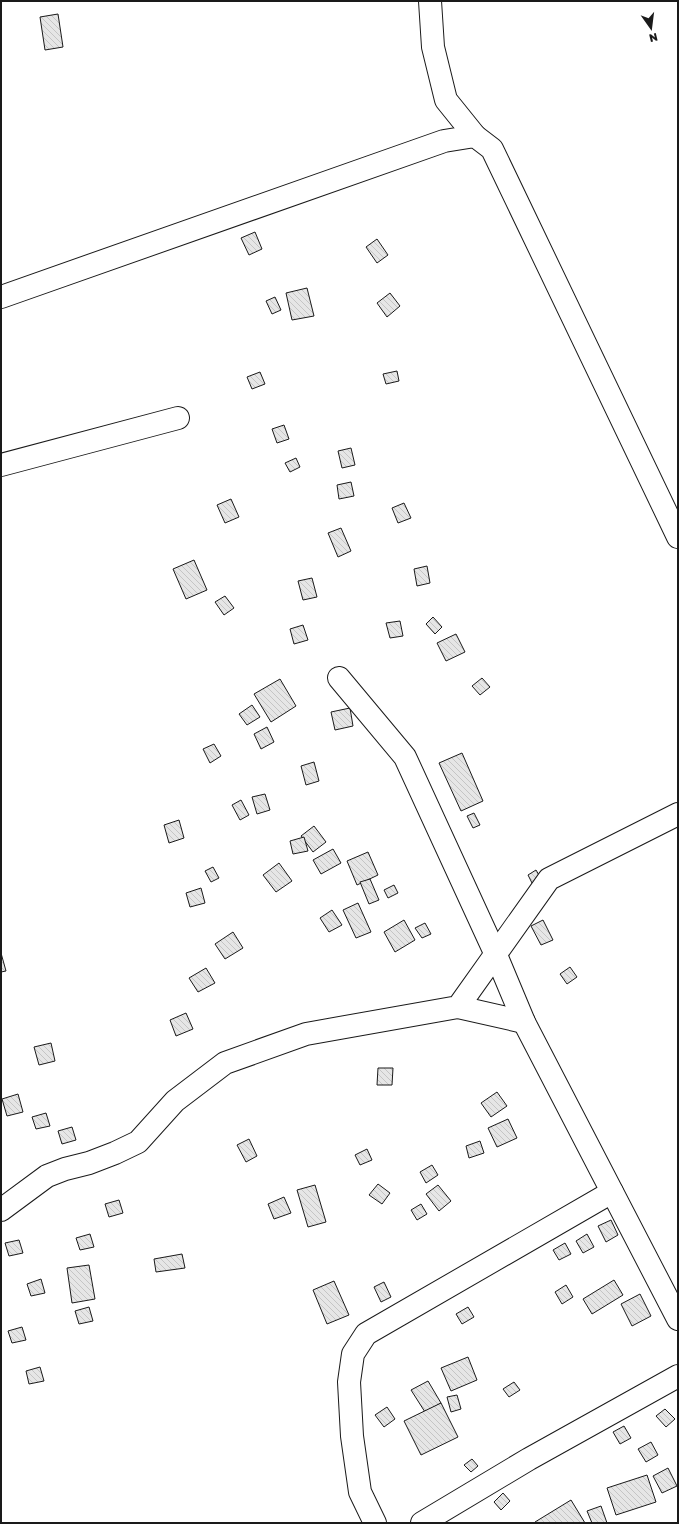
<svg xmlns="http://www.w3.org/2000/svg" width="679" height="1524" font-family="'Golos Text',sans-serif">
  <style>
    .building { fill: url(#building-back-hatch); stroke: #1a1a1a }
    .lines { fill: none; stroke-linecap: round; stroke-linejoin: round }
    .minor-casing { stroke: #1a1a1a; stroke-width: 24 }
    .minor { stroke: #fff; stroke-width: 22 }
  </style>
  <defs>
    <pattern id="building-back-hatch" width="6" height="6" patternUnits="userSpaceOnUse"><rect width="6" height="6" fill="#e6e6e6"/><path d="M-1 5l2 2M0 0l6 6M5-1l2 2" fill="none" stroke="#c5c5c5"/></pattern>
  </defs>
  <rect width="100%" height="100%" fill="#fff"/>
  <g class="building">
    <path d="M58,14l5,33 -18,3 -5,-33z"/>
    <path d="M255,232l7,17 -13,6 -8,-17z"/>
    <path d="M377,239l11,16 -11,8 -11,-16z"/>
    <path d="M307,288l7,28 -22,4 -6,-27z"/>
    <path d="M390,293l10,13 -13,11 -10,-14z"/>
    <path d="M275,297l6,13 -9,4 -6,-13z"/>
    <path d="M397,371l2,10 -13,3 -3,-10z"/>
    <path d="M260,372l5,12 -13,5 -5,-12z"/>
    <path d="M284,425l5,14 -12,4 -5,-14z"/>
    <path d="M351,448l4,17 -13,3 -4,-17z"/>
    <path d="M296,458l4,9 -10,5 -5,-9z"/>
    <path d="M351,482l3,14 -15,3 -2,-14z"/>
    <path d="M231,499l8,18 -14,6 -8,-18z"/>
    <path d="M404,503l7,15 -13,5 -6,-15z"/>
    <path d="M341,528l10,23 -13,6 -10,-24z"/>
    <path d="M194,560l13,30 -21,9 -13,-30z"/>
    <path d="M427,566l3,17 -13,3 -3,-17z"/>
    <path d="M312,578l5,19 -14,3 -5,-19z"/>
    <path d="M225,596l9,12 -10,7 -9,-13z"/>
    <path d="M433,617l9,10 -7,7 -9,-10z"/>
    <path d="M400,621l3,15 -13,2 -4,-15z"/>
    <path d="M303,625l5,15 -14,4 -4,-15z"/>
    <path d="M456,634l9,18 -19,9 -9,-18z"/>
    <path d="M482,678l8,9 -10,8 -8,-9z"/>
    <path d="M280,679l16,27 -25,16 -17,-28z"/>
    <path d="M252,705l8,12 -13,8 -8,-11z"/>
    <path d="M350,708l3,18 -18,4 -4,-18z"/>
    <path d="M267,727l7,15 -13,7 -7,-15z"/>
    <path d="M214,744l7,12 -11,7 -7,-14z"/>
    <path d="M462,753l21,48 -22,10 -22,-48z"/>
    <path d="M314,762l5,19 -13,4 -5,-19z"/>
    <path d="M265,794l5,16 -13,4 -5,-17z"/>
    <path d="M241,800l8,15 -9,5 -8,-15z"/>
    <path d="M474,813l6,12 -7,3 -6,-12z"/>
    <path d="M179,820l5,18 -15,5 -5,-18z"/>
    <path d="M314,826l12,16 -13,10 -12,-16z"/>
    <path d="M304,837l4,14 -15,3 -3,-13z"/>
    <path d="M333,849l8,14 -20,11 -8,-14z"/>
    <path d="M368,852l10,23 -21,10 -10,-24z"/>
    <path d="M279,863l13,18 -16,11 -13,-17z"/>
    <path d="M213,867l6,11 -8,4 -6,-11z"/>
    <path d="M536,870l7,12 -9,5 -6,-12z"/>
    <path d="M370,879l9,21 -10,4 -9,-22z"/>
    <path d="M394,885l4,8 -10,5 -4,-8z"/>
    <path d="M201,888l4,15 -15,4 -4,-14z"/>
    <path d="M358,903l13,29 -15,6 -13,-28z"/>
    <path d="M332,910l10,15 -13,7 -9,-14z"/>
    <path d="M404,920l11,20 -20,12 -11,-20z"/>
    <path d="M543,920l10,20 -12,5 -10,-19z"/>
    <path d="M425,923l6,11 -9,4 -7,-10z"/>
    <path d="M233,932l10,16 -18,11 -10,-15z"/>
    <path d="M1,953l5,18 -5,1z"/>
    <path d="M570,967l7,10 -10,7 -7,-10z"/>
    <path d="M206,968l9,15 -17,9 -9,-14z"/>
    <path d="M186,1013l7,16 -17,7 -6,-16z"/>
    <path d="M51,1043l4,18 -16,4 -5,-18z"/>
    <path d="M378,1068h15l-1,17h-15z"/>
    <path d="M497,1092l10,14 -16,11 -10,-14z"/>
    <path d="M18,1094l5,18 -16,4 -5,-17z"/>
    <path d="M46,1113l4,13 -14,3 -4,-12z"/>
    <path d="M508,1119l9,19 -20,9 -9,-19z"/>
    <path d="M72,1127l4,13 -14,4 -4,-13z"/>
    <path d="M249,1139l8,17 -11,6 -9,-17z"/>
    <path d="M480,1141l4,12 -15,5 -3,-12z"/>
    <path d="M367,1149l5,11 -12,5 -5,-10z"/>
    <path d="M432,1165l6,10 -12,8 -6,-11z"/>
    <path d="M378,1184l12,9 -8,11 -13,-9z"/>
    <path d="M315,1185l11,37 -18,5 -11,-37z"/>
    <path d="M438,1185l13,16 -12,10 -13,-17z"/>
    <path d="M284,1197l7,16 -17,6 -6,-15z"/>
    <path d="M119,1200l4,13 -14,4 -4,-13z"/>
    <path d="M421,1204l6,10 -10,6 -6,-10z"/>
    <path d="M611,1220l7,15 -12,7 -8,-16z"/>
    <path d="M90,1234l4,13 -14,3 -4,-12z"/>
    <path d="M587,1234l7,13 -11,6 -7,-12z"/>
    <path d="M19,1240l4,13 -14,3 -4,-13z"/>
    <path d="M565,1243l6,11 -12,6 -6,-10z"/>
    <path d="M182,1254l3,14 -29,4 -2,-13z"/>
    <path d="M89,1265l6,34 -23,4 -5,-35z"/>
    <path d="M41,1279l4,14 -14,3 -4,-12z"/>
    <path d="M614,1280l9,15 -31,19 -9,-15z"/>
    <path d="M334,1281l15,34 -22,9 -14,-34z"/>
    <path d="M384,1282l7,15 -10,5 -7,-15z"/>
    <path d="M566,1285l7,12 -11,7 -7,-12z"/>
    <path d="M640,1294l11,22 -19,10 -11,-22z"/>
    <path d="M89,1307l4,14 -14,3 -4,-13z"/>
    <path d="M468,1307l6,10 -12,7 -6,-10z"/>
    <path d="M22,1327l4,13 -14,3 -4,-12z"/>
    <path d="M468,1357l9,23 -26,11 -10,-23z"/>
    <path d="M40,1367l4,14 -15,3 -3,-13z"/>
    <path d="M428,1381l13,22 -16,9 -14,-22z"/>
    <path d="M514,1382l6,8 -11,7 -6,-8z"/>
    <path d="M457,1395l4,14 -10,3 -4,-15z"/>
    <path d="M441,1403l17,34 -37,18 -17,-34z"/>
    <path d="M387,1407l8,12 -11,8 -9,-12z"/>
    <path d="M665,1409l10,10 -9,8 -10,-11z"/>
    <path d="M624,1426l7,12 -11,6 -7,-12z"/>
    <path d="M651,1442l7,13 -12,7 -8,-13z"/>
    <path d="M472,1459l6,7 -7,6 -7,-7z"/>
    <path d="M668,1468l9,18 -15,7 -9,-17z"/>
    <path d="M647,1475l9,27 -40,13 -9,-27z"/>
    <path d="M503,1493l7,8 -9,9 -7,-8z"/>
    <path d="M571,1500l14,23h-50v-1z"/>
    <path d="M601,1506l6,17h-15l-5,-12z"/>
  </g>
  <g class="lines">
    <defs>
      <g id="minor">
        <path d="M430,1l3,46 13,53 29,36"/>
        <path d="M1,297l443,-156 31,-5 17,13 186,388"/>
        <path d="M1,465l177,-47"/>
        <path d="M339,678l66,79 91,198 28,67 154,297"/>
        <path d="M458,1007l66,15"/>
        <path d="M1,1210l46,-34 18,-7 24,-6 26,-10 23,-11 37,-41 50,-38 81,-29 152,-27 91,-128 129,-65"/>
        <path d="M375,1523l-15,-31 -8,-56 -3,-54 4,-28 13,-20 246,-142"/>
        <path d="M422,1523l107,-64 149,-83"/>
      </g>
    </defs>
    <use href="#minor" class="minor-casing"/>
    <use href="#minor" class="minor"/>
  </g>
  <rect width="679" height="1524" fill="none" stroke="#1a1a1a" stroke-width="4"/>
  <g transform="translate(651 28) rotate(166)" stroke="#ffffff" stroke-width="3" paint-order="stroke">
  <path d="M0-3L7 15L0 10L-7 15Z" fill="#1a1a1a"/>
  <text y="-6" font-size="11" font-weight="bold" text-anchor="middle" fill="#1a1a1a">N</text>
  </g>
</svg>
